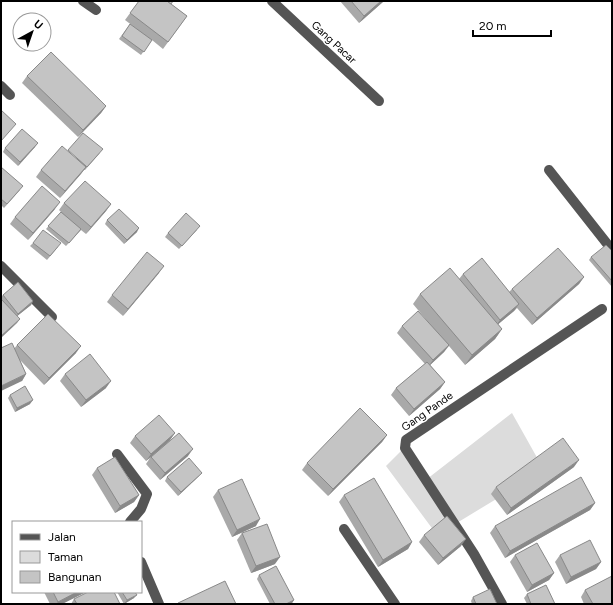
<svg xmlns="http://www.w3.org/2000/svg" width="613" height="605" font-family="Figtree,sans-serif">
  <style>
    .green { fill: #dcdcdc }
    .lines { fill: none; stroke-linecap: round; stroke-linejoin: round }
    .minor { stroke: #555; stroke-width: 10 }
    .wall { fill: #a9a9a9 }
    .shaded-wall { fill: #898989 }
    .building { fill: #c4c4c4; stroke: #898989 }
    .labels { text-anchor: middle; stroke-width: 3; stroke-linejoin: round; paint-order: stroke }
    .street-label { font-size: 11px; fill: #000; stroke: #fff }
  </style>
  <rect width="100%" height="100%" fill="#fff"/>
  <path class="green" d="M512,413l32,57 -107,65 -51,-69 17,-17 24,30z"/>
  <g class="lines">
    <g class="minor">
      <path d="M83,1l13,9"/>
      <path d="M272,1l107,100"/>
      <path d="M1,86l9,9"/>
      <path d="M549,170l63,80"/>
      <path d="M1,266l51,51"/>
      <path d="M117,454l30,40 -6,15 -11,13"/>
      <path d="M344,529l51,75"/>
      <path d="M141,562l18,42"/>
      <path d="M502,604l-28,-50 -69,-106 1,-8 196,-131"/>
    </g>
  </g>
  <g class="wall">
    <path d="M139,1l32,3 16,12 -24,33 -11,-9 -11,15 -22,-16 11,-15 16,12 -21,-16z"/>
    <path d="M340,1h44l-25,22z"/>
    <path d="M27,76l79,30 -5,7 -23,24 -56,-54z"/>
    <path d="M35,147l-17,19 -15,-14 2,-4z"/>
    <path d="M100,153l-15,17h-1l-24,28 -24,-21 5,-7z"/>
    <path d="M1,167l19,23 -16,18 -3,-3z"/>
    <path d="M64,203l47,1 -5,7 -20,23 -5,-4 -15,16 -20,-17 15,-17 -2,-2z"/>
    <path d="M55,209l-27,31 -18,-16 5,-7z"/>
    <path d="M107,220l30,12 -13,12 -19,-20z"/>
    <path d="M197,230l-18,19 -14,-12 3,-4z"/>
    <path d="M33,243l25,4 -11,13 -17,-14z"/>
    <path d="M612,251v36l-23,-27 2,-3z"/>
    <path d="M159,273l-36,43 -16,-14 5,-7z"/>
    <path d="M463,274l46,18 3,-3 72,-12 -5,7 -47,41 -15,-17 -3,3 -16,13 4,5 -7,10 -30,26 -16,-19 -5,6 -14,13 15,17 -5,7 -31,27 -18,-21 5,-7 29,-24 -28,-31 5,-7 31,2 -20,-24 7,-10 39,-15z"/>
    <path d="M3,295l30,6 -2,4 -14,11v7l-16,-23v-3z"/>
    <path d="M17,345l59,8 -32,32 -24,-25 6,14 -4,7 -8,-32z"/>
    <path d="M65,374l41,14 -25,19 -21,-26z"/>
    <path d="M10,395l20,9 -15,8 -7,-14z"/>
    <path d="M175,433l-5,7 18,16 -28,24 -14,-16 4,-6 -4,3 -16,-18 5,-7z"/>
    <path d="M387,435l-5,7 -54,54 -26,-26 5,-7z"/>
    <path d="M574,467l-67,48 -16,-21 5,-7z"/>
    <path d="M97,468l42,27 -5,7 -19,11 -23,-38z"/>
    <path d="M199,476l-21,20 -13,-15 2,-4z"/>
    <path d="M218,490l38,36 -24,11 -19,-40z"/>
    <path d="M344,495l68,47 -4,7 -30,18 -39,-65z"/>
    <path d="M595,503l-5,7 -85,48 -15,-25 5,-7z"/>
    <path d="M242,533l33,31 -24,9 -14,-33z"/>
    <path d="M424,535l37,11 -23,19 -19,-23z"/>
    <path d="M515,555l39,18 -5,7 -22,12 -17,-30z"/>
    <path d="M560,555l41,7 -5,7 -30,15 -11,-22z"/>
    <path d="M259,575l35,25 -2,3 -2,1h-20l-13,-25z"/>
    <path d="M585,590l27,14h-28l-3,-7z"/>
    <path d="M44,592h42l-24,12h-12z"/>
    <path d="M117,592h18l-1,6 -10,6z"/>
    <path d="M527,594l28,10h-28l-3,-6z"/>
    <path d="M473,597l24,7h-25l-1,-3z"/>
    <path d="M74,599l46,5h-49z"/>
  </g>
  <g class="shaded-wall">
    <path d="M381,1h3l-25,22 5,-7z"/>
    <path d="M106,106l-5,7 -23,24 5,-7z"/>
    <path d="M38,143l-3,4 -17,19 2,-4z"/>
    <path d="M86,167l-5,7 -21,24 5,-7z"/>
    <path d="M60,202l-5,7 -27,31 5,-7z"/>
    <path d="M111,204l-5,7 -20,23 5,-7z"/>
    <path d="M139,228l-2,4 -13,12 3,-4z"/>
    <path d="M164,266l-5,7 -36,43 5,-7z"/>
    <path d="M584,277l-5,7 -47,41 5,-7z"/>
    <path d="M33,301l-2,4 -15,12 2,-3z"/>
    <path d="M519,304l-5,7 -19,16 5,-7z"/>
    <path d="M20,319l-3,4 -16,15v-2z"/>
    <path d="M502,329l-7,10 -30,26 7,-10z"/>
    <path d="M449,345l-5,7 -16,15 5,-7z"/>
    <path d="M81,346l-5,7 -32,32 5,-7z"/>
    <path d="M26,374l-4,7 -21,10v-5z"/>
    <path d="M111,381l-5,7 -25,19 5,-7z"/>
    <path d="M445,382l-5,7 -31,27 5,-7z"/>
    <path d="M33,400l-3,4 -15,8 2,-4z"/>
    <path d="M175,433l-5,7 -24,21 5,-7z"/>
    <path d="M387,435l-5,7 -54,54 5,-7z"/>
    <path d="M193,449l-5,7 -28,24 5,-7z"/>
    <path d="M579,460l-5,7 -67,48 4,-7z"/>
    <path d="M202,473l-3,3 -21,20 3,-4z"/>
    <path d="M139,495l-5,7 -19,11 5,-7z"/>
    <path d="M595,503l-5,7 -85,48 5,-7z"/>
    <path d="M260,519l-4,7 -24,11 5,-7z"/>
    <path d="M466,539l-5,7 -23,19 5,-7z"/>
    <path d="M412,542l-4,7 -30,18 5,-7z"/>
    <path d="M280,557l-5,7 -24,9 5,-7z"/>
    <path d="M601,562l-5,7 -30,15 5,-7z"/>
    <path d="M554,573l-5,7 -22,12 5,-7z"/>
    <path d="M77,592h9l-24,12h-6l2,-2z"/>
    <path d="M137,595l-3,3 -10,6 3,-4z"/>
    <path d="M294,600l-2,3 -2,1h-4z"/>
  </g>
  <g class="building">
    <path d="M139,1h28l20,15 -19,26 -38,-29z"/>
    <path d="M167,1h6l-2,3z"/>
    <path d="M351,1h30l-17,15z"/>
    <path d="M130,24l22,16 -8,12 -22,-16z"/>
    <path d="M51,52l55,54 -23,24 -56,-54z"/>
    <path d="M1,110l15,14 -15,17z"/>
    <path d="M22,129l16,14 -18,19 -15,-14z"/>
    <path d="M83,133l20,16 -16,18 -19,-17z"/>
    <path d="M62,146l24,21 -21,24 -24,-21z"/>
    <path d="M1,167l22,19 -16,18 -6,-5z"/>
    <path d="M85,181l26,23 -20,23 -27,-24z"/>
    <path d="M42,186l18,16 -27,31 -18,-16z"/>
    <path d="M119,209l20,19 -12,12 -20,-20z"/>
    <path d="M61,212l20,17 -12,14 -21,-17z"/>
    <path d="M186,213l14,13 -18,20 -14,-13z"/>
    <path d="M43,230l18,13 -11,13 -17,-13z"/>
    <path d="M606,245l6,6v30l-21,-24z"/>
    <path d="M558,248l26,29 -47,41 -25,-29z"/>
    <path d="M147,252l17,14 -36,43 -16,-14z"/>
    <path d="M482,258l37,46 -19,16 -37,-46z"/>
    <path d="M450,268l52,61 -30,26 -52,-61z"/>
    <path d="M18,282l15,19 -15,13 -15,-19z"/>
    <path d="M2,300l18,19 -19,17v-35z"/>
    <path d="M418,311l31,34 -16,15 -31,-34z"/>
    <path d="M48,314l33,32 -32,32 -32,-33z"/>
    <path d="M12,343l14,31 -25,12v-38z"/>
    <path d="M90,354l21,27 -25,19 -21,-26z"/>
    <path d="M427,362l18,20 -31,27 -18,-21z"/>
    <path d="M25,386l8,14 -16,8 -7,-13z"/>
    <path d="M360,408l27,27 -54,54 -26,-26z"/>
    <path d="M159,415l16,18 -24,21 -16,-18z"/>
    <path d="M179,433l14,16 -28,24 -14,-16z"/>
    <path d="M563,438l16,22 -68,48 -15,-21z"/>
    <path d="M115,457l24,38 -19,11 -23,-38z"/>
    <path d="M189,458l13,15 -21,19 -14,-15z"/>
    <path d="M581,477l14,26 -85,48 -15,-25z"/>
    <path d="M374,478l38,64 -29,18 -39,-65z"/>
    <path d="M242,479l18,40 -23,11 -19,-40z"/>
    <path d="M447,516l19,23 -23,19 -19,-23z"/>
    <path d="M267,524l13,33 -24,9 -14,-33z"/>
    <path d="M590,540l11,22 -30,15 -11,-22z"/>
    <path d="M537,543l17,30 -22,12 -17,-30z"/>
    <path d="M276,566l18,34 -8,4h-11l-16,-29z"/>
    <path d="M612,576v28h-19l-8,-14z"/>
    <path d="M225,581l11,23h-58v-1z"/>
    <path d="M546,585l9,19h-24l-4,-10z"/>
    <path d="M490,589l7,15h-21l-3,-7z"/>
    <path d="M53,592h24l-19,10z"/>
    <path d="M88,592h26l6,12h-43l-3,-5z"/>
    <path d="M122,592h13l2,3 -10,5z"/>
  </g>
  <g class="labels">
    <g class="street-label">
      <text transform="translate(334 42) rotate(43)" y="4">Gang Pacar</text>
      <text transform="translate(427 411) rotate(-35)" y="4">Gang Pande</text>
    </g>
  </g>
  <rect width="613" height="605" fill="none" stroke="#000000" stroke-width="4"/>
  <rect x="12" y="521" width="130" height="72" fill="#ffffff" stroke="#999999"/>
  <rect x="20" y="534" width="20" height="6" fill="#555555" stroke="#999999"/>
  <text x="48" y="541" font-size="12" fill="#000000">Jalan</text>
  <rect x="20" y="551" width="20" height="12" fill="#dcdcdc" stroke="#999999"/>
  <text x="48" y="561" font-size="12" fill="#000000">Taman</text>
  <rect x="20" y="571" width="20" height="12" fill="#c4c4c4" stroke="#999999"/>
  <text x="48" y="581" font-size="12" fill="#000000">Bangunan</text>
  <g transform="translate(32 32) rotate(40)"><circle r="19" fill="#ffffff" stroke="#999999"/>
  <path d="M0-3L7 15L0 10L-7 15Z" fill="#000000"/>
  <text y="-6" font-size="11" font-weight="bold" text-anchor="middle" fill="#000000">U</text>
  </g>
  <path d="M473 30v6h78v-6" fill="none" stroke="#000000" stroke-width="2"/>
  <text x="479" y="30" font-size="12" fill="#000000" stroke="#ffffff" stroke-width="3" paint-order="stroke">20 m</text>
</svg>
